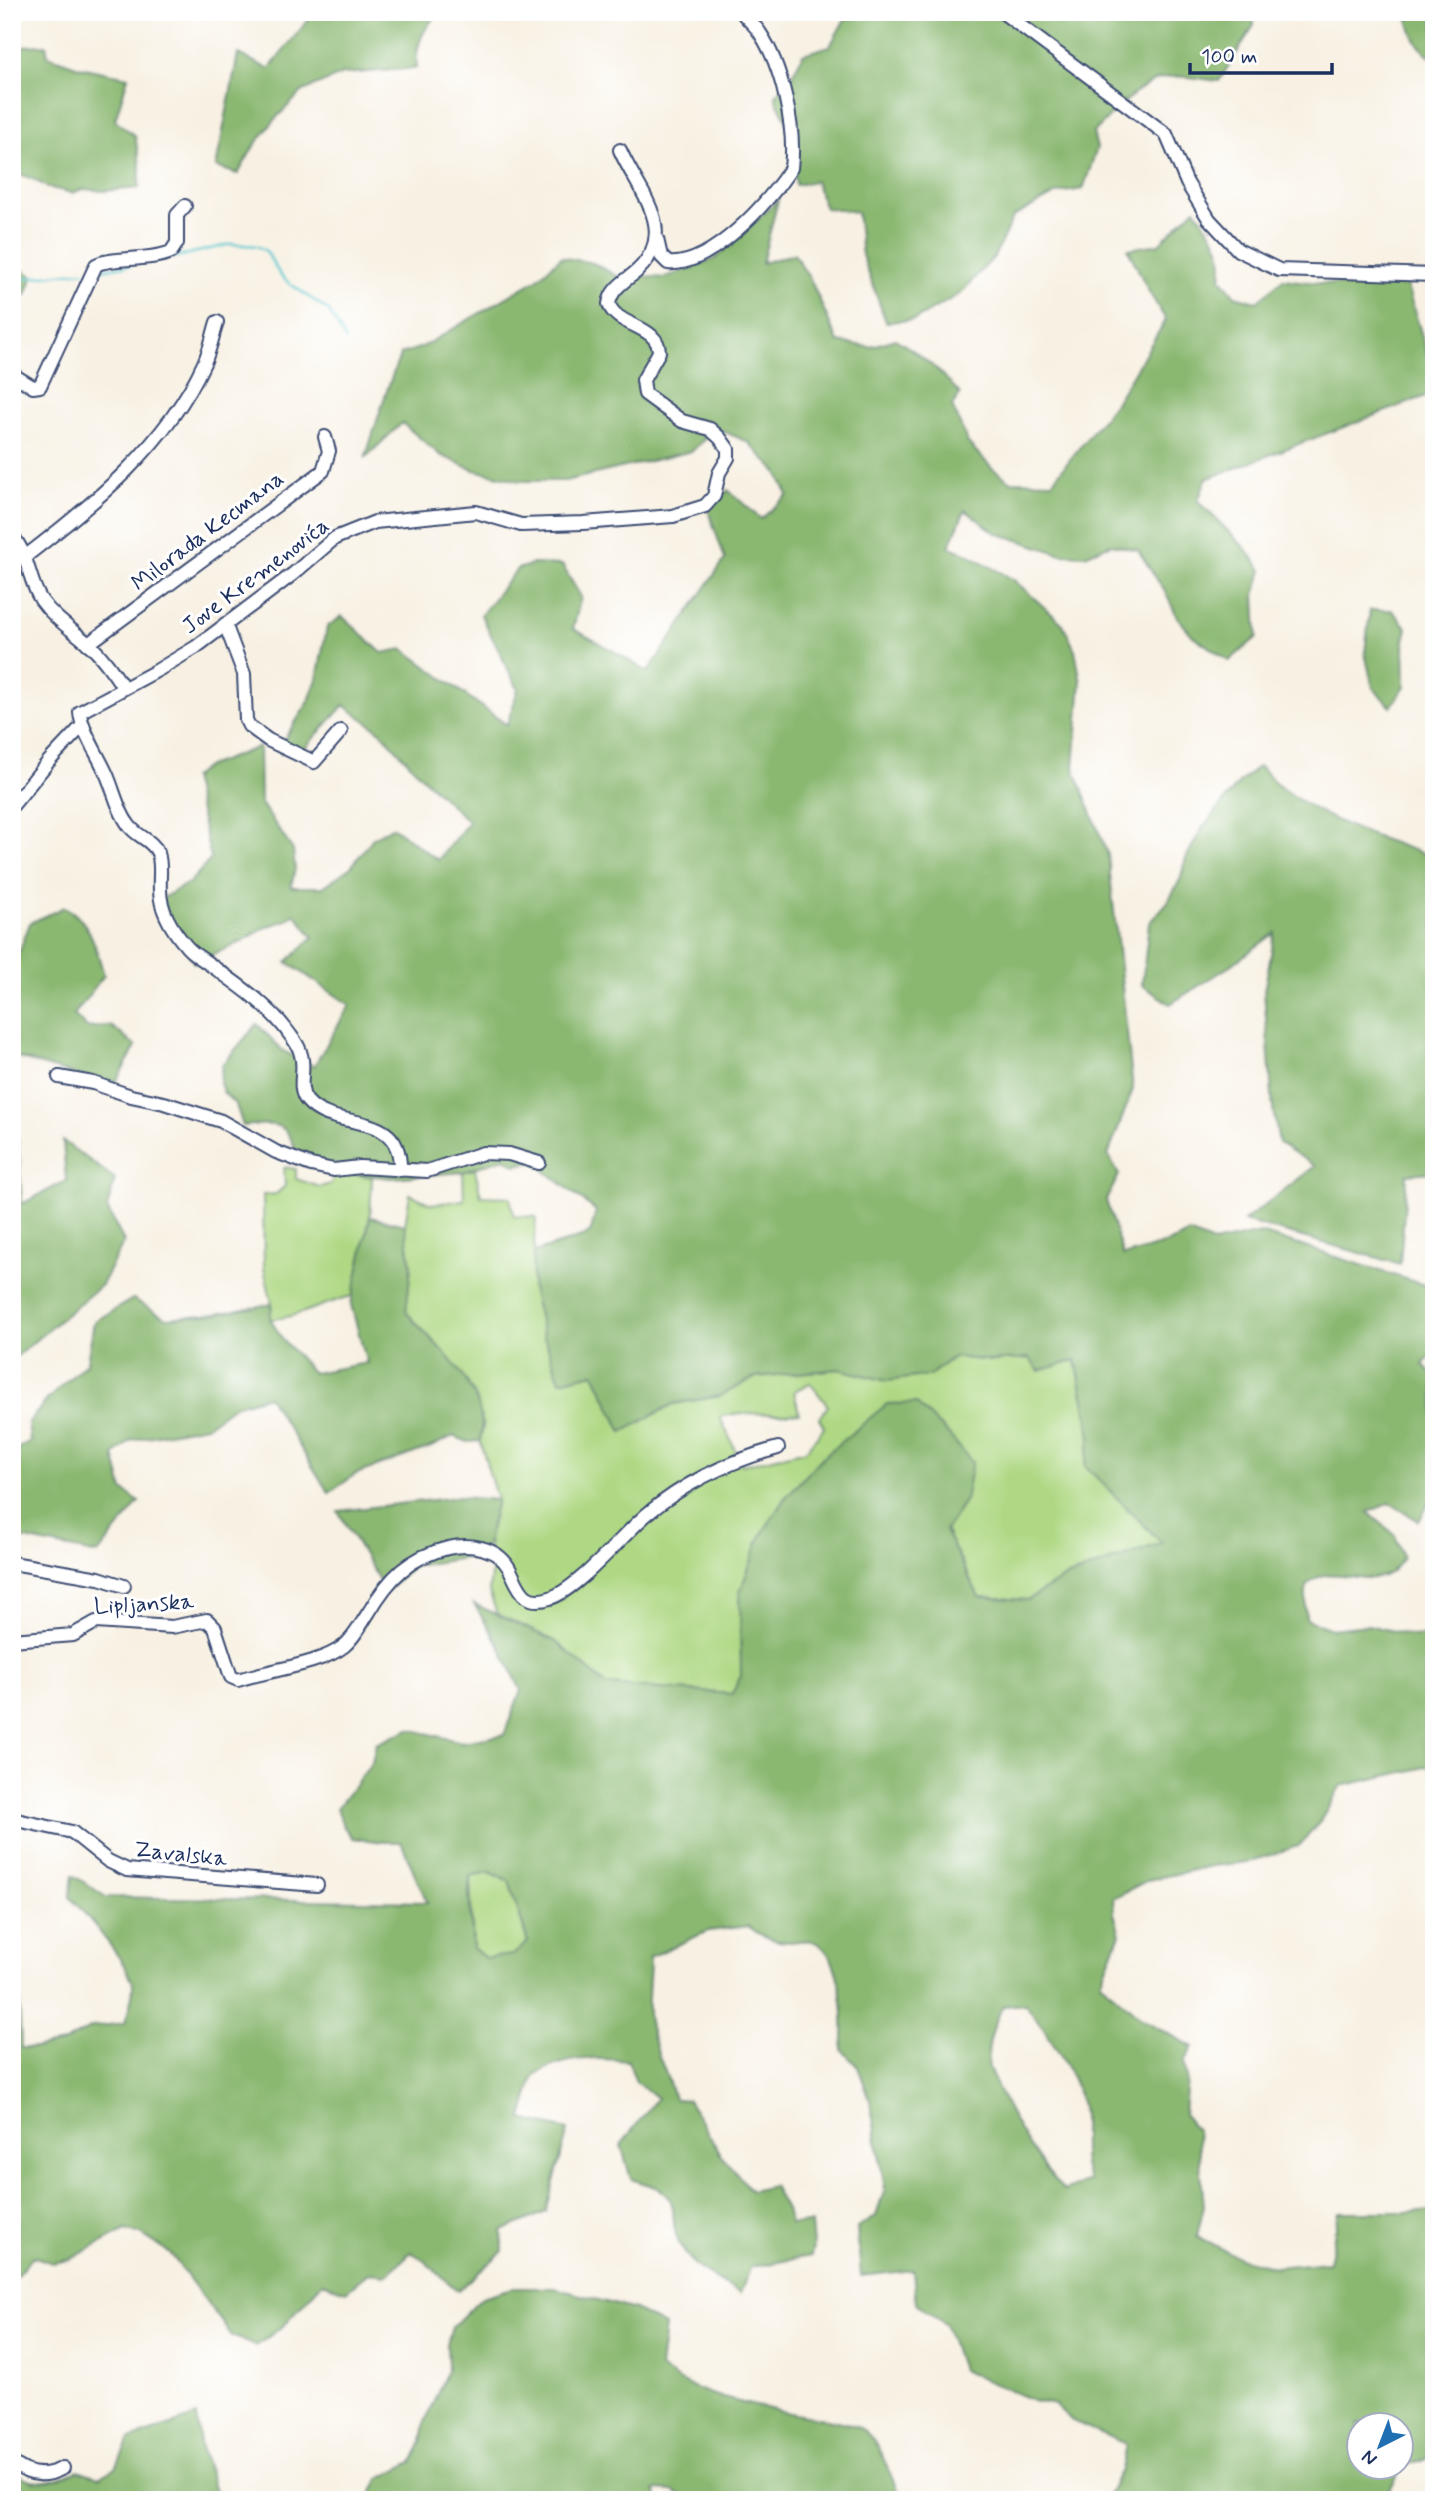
<svg xmlns="http://www.w3.org/2000/svg" width="1446" height="2512" font-family="Mynerve,sans-serif">
  <style>
    .green { fill: #aed883; stroke: #648470; stroke-width: 2; fill-rule: evenodd }
    .forest { fill: #8ab871; stroke: #527468; stroke-width: 2; fill-rule: evenodd }
    .lines { fill: none; stroke-linecap: round; stroke-linejoin: round }
    .stream { stroke: #59c6ce; stroke-width: 2.5 }
    .minor-casing { stroke: #3c4c72; stroke-width: 16 }
    .minor { stroke: #fff; stroke-width: 12 }
    .labels { text-anchor: middle; stroke-width: 6; stroke-linejoin: round; paint-order: stroke }
    .street-label { font-size: 23px; fill: #1b2f5e; stroke: #fff }
  </style>
  <rect width="100%" height="100%" fill="#fff"/>
  <filter id="ink" filterUnits="userSpaceOnUse"><feTurbulence type="fractalNoise" baseFrequency=".0143" numOctaves="2"/><feDisplacementMap in="SourceGraphic" scale="14" xChannelSelector="R" yChannelSelector="G"/><feConvolveMatrix kernelMatrix="1 2 1 2 8 2 1 2 1" color-interpolation-filters="sRGB"/></filter>
  <filter id="wash" filterUnits="userSpaceOnUse"><feTurbulence type="fractalNoise" baseFrequency=".00686" numOctaves="4" result="noise"/><feDisplacementMap in="SourceGraphic" scale="28" xChannelSelector="R" yChannelSelector="G"/><feGaussianBlur stdDeviation="1.57" result="paint"/><feColorMatrix in="noise" values="0 0 0 0 0 0 0 0 0 0 0 0 0 0 0 0 0 1.4 0 .05"/><feComposite in="paint" operator="in"/></filter>
  <g filter="url(#wash)">
    <rect width="100%" height="100%" fill="#f8f1e3"/>
    <g class="green">
      <path d="M284,1167l12,2v10l24,8 11,-3 4,-12 37,5 -2,40 -17,79c-29,6 -54,22 -83,23l2,-15 -8,-36 -1,-73 13,-1 9,-8z"/>
      <path d="M475,1169l6,27 29,1 4,19 22,1 -4,71 12,49 16,43 34,-7 28,59 51,-28 47,-8 36,-19 83,-8 48,12 43,-6 23,-18 40,4 36,-3 10,13 37,-12 15,77 -5,30 76,77 -96,34 -39,23 -48,-3 -34,-67 20,-29 -77,-97 -65,53 -39,42 -44,93 1,84 -9,18 -126,-9 -51,-44 -58,-27 -8,-23 3,-24 -4,-28 9,-39 -17,-59 3,-14 -7,-27 -13,-23 -18,-23 -39,-42 5,-46 -6,-41 5,-31 21,10 33,-4 -1,-28zM810,1383l18,23 -9,12 5,9 -16,21 -5,3 -61,14 -22,-48c21,-8 53,0 79,-4l-5,-22z"/>
      <path d="M490,1872l19,9 19,62 -15,13 -28,2 -12,-10 -3,-72z"/>
    </g>
    <g class="forest">
      <path d="M305,12h135c-17,16 -25,33 -23,56l-74,6 -40,17 -25,25 -24,30 -16,28 -22,-7 22,-113 31,15 42,-53z"/>
      <path d="M885,12h367l2,13 -35,56c-17,-2 -39,-7 -56,-3 -24,5 -53,39 -70,55l4,15 -14,41 -26,4 -44,24 -19,40 -34,37 -46,26 -28,2 -24,-67 -5,-43 -32,-4 -10,-27 -19,4 -10,-66 -10,-19v-5l15,-18 12,-23 27,-8 15,-27z"/>
      <path d="M1406,12h28v47c-19,-12 -23,-27 -28,-47z"/>
      <path d="M46,45l2,11 31,11 49,10 -13,43 20,16 5,28 -1,24 -35,3 -21,-2 -11,4 -25,-6 -16,-9 -18,-6 -1,-95 10,-31z"/>
      <path d="M778,200l-16,63 32,-9 17,27 27,61 32,5 25,-8c26,15 46,32 65,55l-8,12 16,37 24,25 18,13 42,1 63,-79 51,-83 -17,-28 -21,-43 31,-5 36,-36c16,26 31,37 26,70l14,18 22,6 26,-23c41,6 81,7 123,4l28,93v17l-228,86 -8,22 46,46 18,23 -7,25 2,42 -28,24 -36,-25 -16,-19 -10,-22 -29,-45 -27,-6 -26,11 -24,-1 -65,-21 -31,-23 -16,37 17,6 48,27 49,44 12,26 6,32 -7,86 34,87 25,234 -25,66 11,20 -13,25 17,56 48,-14 18,-9 24,10 48,-10 173,55v66l-11,10 11,12v118l-15,27 -29,-18 -22,9 27,23 8,23c-3,4 -7,9 -11,13 -26,21 -60,-13 -86,15v33l25,10 37,-4 46,11 20,-2v134l-8,-1 -85,19 -22,37 -20,23 -51,16 -36,4 -64,14 -35,18 1,15 6,21 -20,48 42,37 51,28 -9,15 3,16 -3,37 13,16 7,75 -7,30 45,23 34,8 53,-5 10,-50h95v242l-12,6 -19,6 -15,28 5,6h-288l16,-30 5,-26 -54,-23 -17,-16 -20,-4 -74,-31 -15,-45 -30,-22 -3,-33 -52,6 -4,-48 19,-12 9,-27 -15,-89 -12,-33 -16,-17c3,-27 2,-95 -27,-108 -7,-4 -19,0 -27,0 -17,-1 -27,-6 -40,-16l-40,5 -58,26c0,18 -3,38 -2,56 2,30 19,57 26,86l14,1 33,55 30,36 22,-5 13,24 4,14 21,-1 2,24 -2,9 -60,11 -11,26c-26,-14 -59,-31 -65,-63 -3,-12 1,-26 -9,-36 -7,-8 -24,-11 -35,-15l-10,-34 36,-47 -21,-16 -8,-21c-37,-4 -61,-5 -94,14l-12,44 46,11 -22,82 -44,19 1,20 -45,40 -36,-32 -11,-7 -24,23 -19,-2 -22,18 -24,-8 -39,43 -27,20 -24,-10 -62,-83 -29,-19 -16,-4 -56,30 -17,3 -19,-7 -21,25v-309l7,11 2,65h16l26,-5 29,-16 33,-4c3,-12 8,-25 8,-37 0,-17 -49,-74 -63,-89l3,-22 33,22 321,5 -26,-60h-18l-30,-4 -10,-12 -6,-18 35,-45 4,-19 33,-15 53,13 42,-7 17,-45 -22,-45 -25,-41 81,37 51,44 126,9 9,-18 -1,-84 20,-55 24,-38 39,-42 64,-53 29,-1 34,33 22,26 -7,39 -20,29 34,67 48,3 39,-23 96,-34 -77,-77 6,-30 -15,-76 -37,11 -10,-13 -36,3 -40,-4 -23,18 -43,6 -48,-12 -83,8 -36,19 -47,8 -51,28 -28,-59 -34,8 -16,-44 -12,-49 2,-36 51,-16 6,-5 5,-20 -62,-49 -18,3 -12,-7 -41,14 -72,6 -56,-6 -34,-8c-15,-40 -14,-42 -58,-38l-7,-21 -13,-13 -3,-9 2,-18 35,-41 26,27 31,15 36,-61 -63,-43 26,-25 -18,-23 -8,6 -21,7 -25,15 -47,21 -17,-29 -16,-35 29,-17 21,-23 -19,-81 14,-11 53,-20 1,55 33,48 2,19 -4,18h32l28,-20 22,-29 19,-11 46,33 31,-38 -48,-46 -40,-44 -37,-27 -42,46 -19,-10 25,-38 9,-24 10,-52 15,-11 40,37 21,-4 104,76 11,-36 -37,-74 36,-46 16,-5 29,1 19,32 -8,32 36,19 39,24 77,-113 -17,-49 20,-20 33,29 27,-24 -11,-23 -29,-30 -32,-14 -24,23 -127,30h-44l-47,-11 -34,-15 -38,-32 -37,35c12,-34 21,-71 36,-104l21,-7 114,-67 25,-23 32,6 33,18 15,-5 23,2 51,-19zM490,1872l19,9 19,61 -15,13 -28,3 -12,-10 -4,-56 1,-16zM1025,2004c20,25 52,72 57,103 4,26 -4,50 7,74l-25,10c-28,-32 -46,-60 -64,-98 -3,-8 -9,-17 -11,-25 -4,-20 5,-45 14,-62zM1358,2424h42v42h-42z"/>
      <path d="M12,264l21,12 -7,19 -14,-3z"/>
      <path d="M1370,610h22l15,18 -3,12 1,46 -14,21 -18,-19 -8,-35z"/>
      <path d="M1259,766c8,8 15,17 24,23 44,33 100,51 151,68v315l-27,2 -7,90 -156,-43 71,-55 -36,-23 -6,-34 -9,-118 11,-58 -45,33 -60,38 -28,-19 7,-62 18,-20 13,-23 6,-22 16,-30 37,-45z"/>
      <path d="M64,907c27,13 32,41 40,68l-30,40 13,13 24,-2 25,20 -20,36 -37,-6 -67,-20v-103l7,-1 11,-29z"/>
      <path d="M12,1136l6,4 4,64 44,-23 -3,-40 52,38 -8,29 17,34 -23,43 -89,75z"/>
      <path d="M370,1217l35,8 6,41 -5,46c30,35 86,77 74,129l-12,1 -15,-6 -22,11 -75,27 -27,19 -61,-97 -34,10 -28,20 -75,14 -17,15 9,35 16,12 -41,52 -78,-16 -8,-9v-77l18,-11 -2,-18 19,-23 40,-38 7,-40 39,-23 33,19 50,-4 56,-10 -2,15 14,22 29,32 54,-10 -16,-58z"/>
      <path d="M458,1497l39,3 -13,55 -70,11 -28,26 -48,-81z"/>
      <path d="M513,2288h42l80,22 30,16 -5,42c38,30 105,40 151,49 17,3 38,4 52,13 15,9 31,53 38,70h-212l-16,-9 -18,-1 4,10h-287v-6l7,-15 33,-17 10,-20 3,-20 23,-53 -1,-24 5,-18 30,-30z"/>
      <path d="M197,2416l3,29 18,55h-206v-31c21,20 43,12 66,1l21,7 17,-10 14,-28z"/>
    </g>
    <g class="lines">
      <g class="stream">
        <path d="M172,258l59,-14 26,2 9,5 14,24 9,8 40,28 17,30"/>
        <path d="M100,270l31,-5"/>
        <path d="M12,281l7,1 8,-4 57,-7"/>
      </g>
    </g>
  </g>
  <g filter="url(#ink)">
    <g class="lines">
      <defs>
        <g id="minor">
          <path d="M1002,12l164,122 21,49 22,36 29,31 41,20 155,5"/>
          <path d="M657,239l4,17 7,7c43,4 102,-62 123,-95 5,-40 -9,-102 -31,-135 -5,-8 -13,-14 -18,-21"/>
          <path d="M12,374l21,13 7,-1 56,-121c12,-8 56,-4 75,-13l6,-9v-28l8,-9"/>
          <path d="M12,536c17,18 16,44 29,64 14,20 35,32 52,48 12,12 21,25 30,39"/>
          <path d="M26,556c69,-53 141,-112 178,-193 6,-13 9,-28 13,-41"/>
          <path d="M225,624l19,50 2,46 3,6 19,14 46,22 27,-31"/>
          <path d="M88,644l235,-173 6,-20 -4,-14"/>
          <path d="M12,806l37,-45 34,-36"/>
          <path d="M59,1077l34,6 38,13 33,7 57,18 55,31 35,13 23,5 26,-3 67,4 56,-18 26,1 30,9"/>
          <path d="M400,1170c2,-63 -66,-37 -93,-69 -11,-13 -1,-31 -6,-46 -1,-6 -6,-14 -10,-19 -20,-29 -51,-50 -79,-70 -9,-7 -18,-11 -25,-19 -14,-16 -27,-36 -27,-57 -1,-13 2,-24 -2,-37 -6,-14 -22,-16 -30,-29 -10,-13 -14,-33 -21,-49 -7,-17 -26,-45 -27,-63l78,-42 38,-23 97,-73 42,-36 40,-16 101,-10 45,13 62,-2 90,-7 32,-10 9,-10 5,-23 9,-15v-9l-8,-11 -10,-9 -28,-8 -37,-27 -2,-14 16,-28c0,-27 -43,-25 -50,-48 2,-15 16,-23 27,-32 45,-41 2,-80 -16,-122"/>
          <path d="M12,1563l87,15 25,8"/>
          <path d="M12,1640l61,-5 23,-13 76,5 35,-7 8,8 16,49 7,3c30,-10 82,-15 106,-34 11,-9 17,-22 25,-34 20,-34 40,-55 79,-64 22,-5 49,-1 61,20 10,18 13,39 41,30 27,-8 73,-63 96,-83 38,-32 84,-54 132,-67"/>
          <path d="M12,1819l60,13 36,29 19,9 190,15"/>
          <path d="M12,2462c16,14 33,16 51,6"/>
        </g>
      </defs>
      <use href="#minor" class="minor-casing"/>
      <use href="#minor" class="minor"/>
    </g>
  </g>
  <g class="labels">
    <g class="street-label">
      <text transform="translate(207 530) rotate(-37)" y="8">Milorada Kecmana</text>
      <text transform="translate(255 575) rotate(-37)" y="8">Jove Kremenovića</text>
      <text transform="translate(144 1603) rotate(-3)" y="8">Lipljanska</text>
      <text transform="translate(181 1853) rotate(6)" y="8">Zavalska</text>
    </g>
  </g>
  <rect width="1446" height="2512" fill="none" stroke="#fff" stroke-width="42"/>
  <g transform="translate(1380 2446) rotate(222)"><circle r="33" fill="#ffffff" stroke="#a4acbf" stroke-width="2"/>
  <path d="M0-5L12 26L0 18L-12 26Z" fill="#1f6fb2"/>
  <text y="-10" font-size="19" font-weight="bold" text-anchor="middle" fill="#1b2f5e">N</text>
  </g>
  <path d="M1190 63v10h142v-10" fill="none" stroke="#1b2f5e" stroke-width="3.5"/>
  <text x="1201" y="63" font-size="21" fill="#1b2f5e" stroke="#ffffff" stroke-width="5" paint-order="stroke">100 m</text>
</svg>
